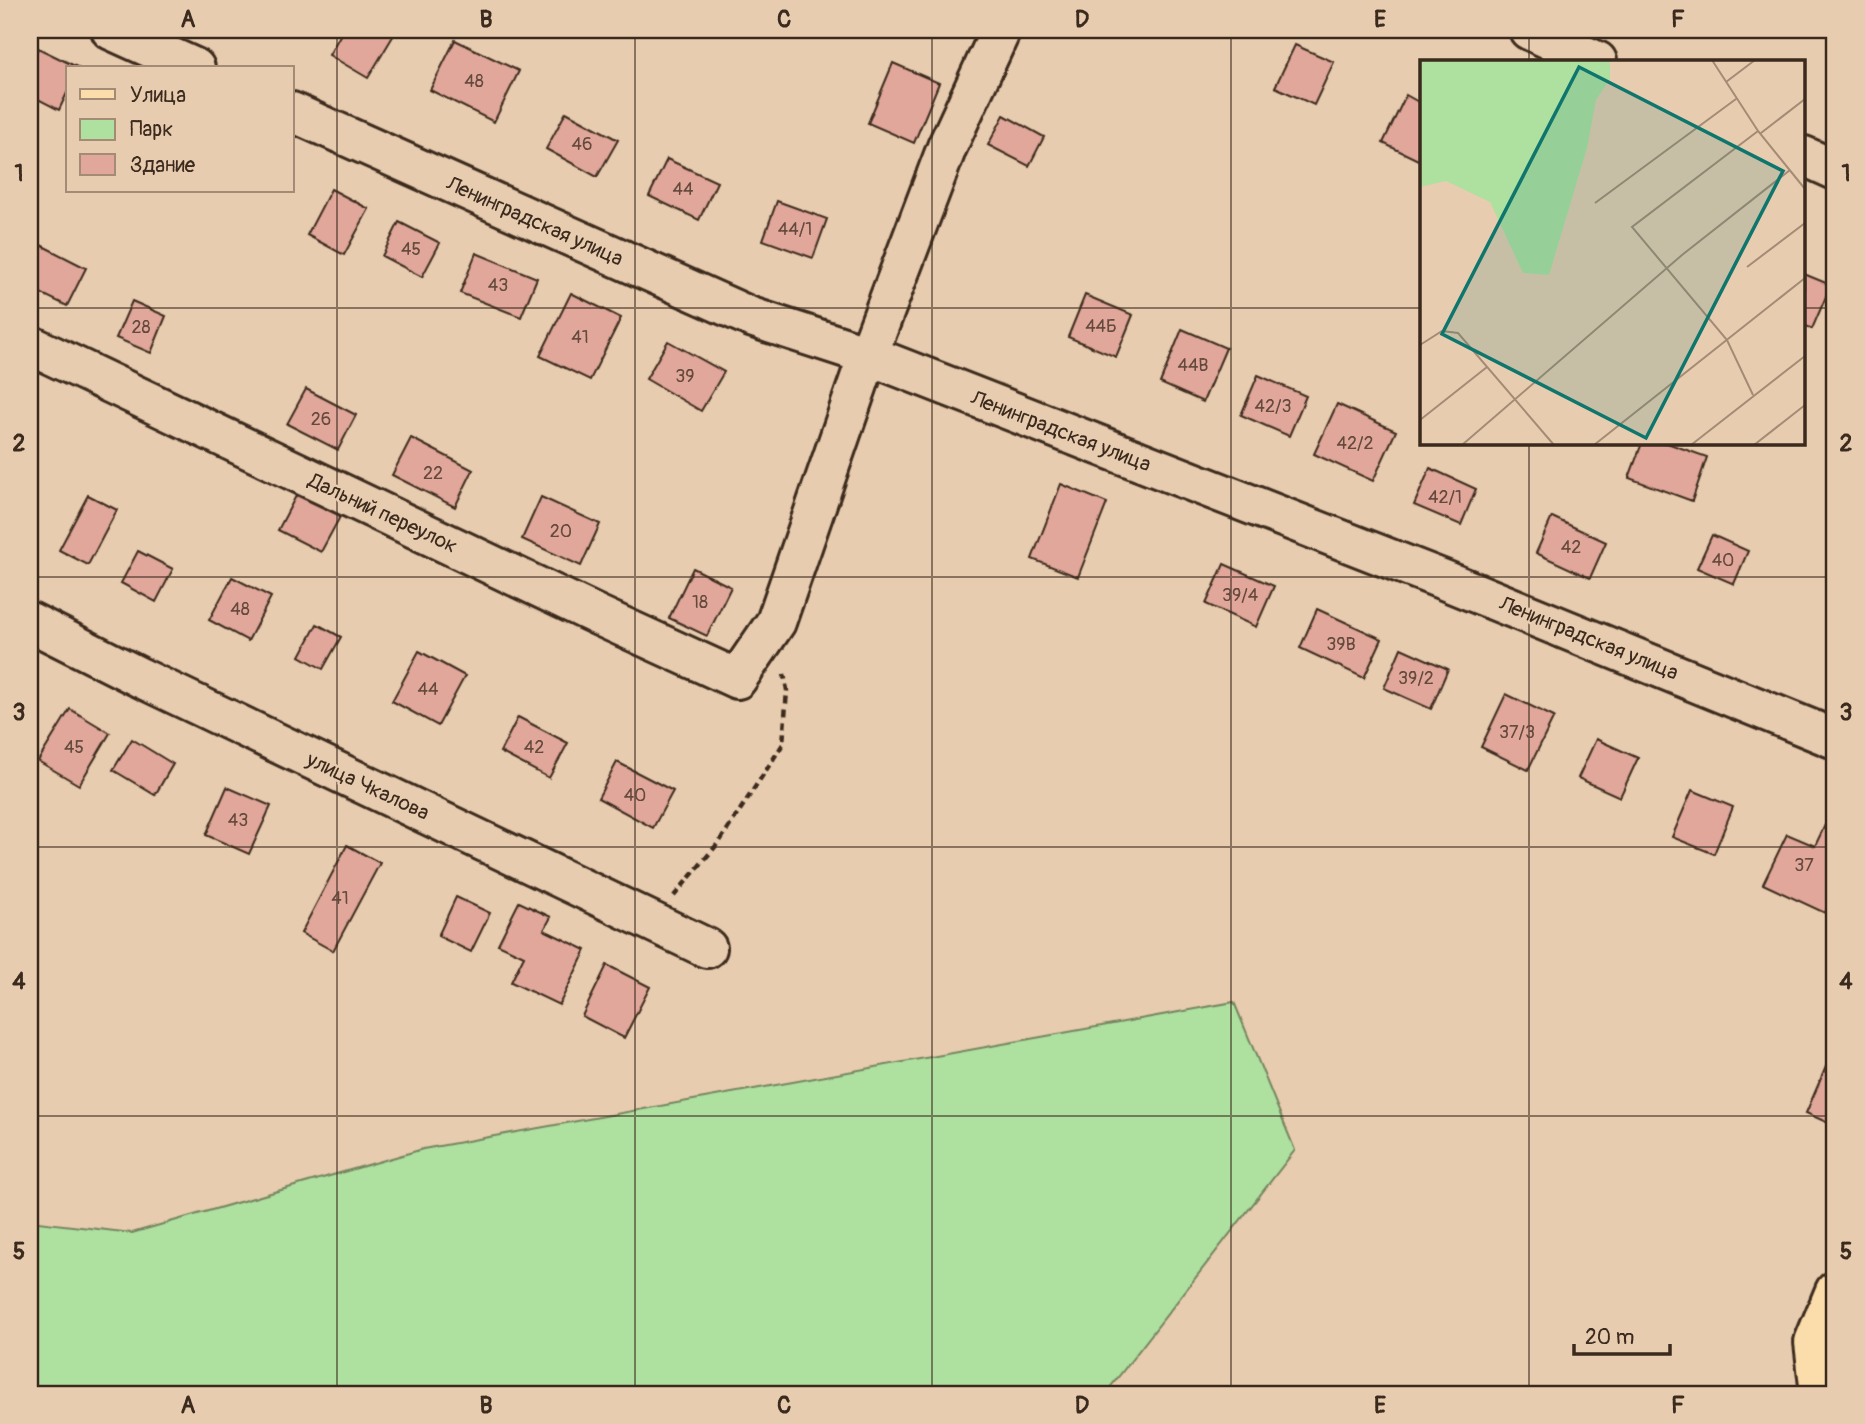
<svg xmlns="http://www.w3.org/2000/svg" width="1865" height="1424" font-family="Pangolin,sans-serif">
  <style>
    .green { fill: #aee0a0; stroke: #74855f; stroke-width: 2 }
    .building { fill: #e0a79a; stroke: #3b2a1e; stroke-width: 2 }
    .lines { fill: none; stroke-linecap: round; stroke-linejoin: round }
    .minor-casing { stroke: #3b2a1e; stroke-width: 44 }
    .major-casing { stroke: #3b2a1e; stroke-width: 44 }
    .path { stroke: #3b2a1e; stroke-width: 4.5; stroke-dasharray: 7 5; stroke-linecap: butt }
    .minor { stroke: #e8ccaf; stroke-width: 38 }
    .major { stroke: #faddab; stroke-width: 38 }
    .grid { fill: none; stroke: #3b2a1e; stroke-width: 2; stroke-opacity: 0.55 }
    .labels { text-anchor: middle; stroke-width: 5; stroke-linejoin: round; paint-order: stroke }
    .number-label { font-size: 18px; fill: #64493d }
    .street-label { font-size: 21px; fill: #3b2a1e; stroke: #e8ccaf }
    .inset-road { fill: none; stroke: #a38b75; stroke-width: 2 }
    .view { fill: #0f766e; fill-opacity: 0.15; stroke: #0f766e; stroke-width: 3.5 }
    .inset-edge { fill: none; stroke: #3b2a1e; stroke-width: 3.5 }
    .neatline { fill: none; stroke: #3b2a1e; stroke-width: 2.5 }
    .grid-label { font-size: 23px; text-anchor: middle; font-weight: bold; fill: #3b2a1e }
  </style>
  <rect width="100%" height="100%" fill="#e8ccaf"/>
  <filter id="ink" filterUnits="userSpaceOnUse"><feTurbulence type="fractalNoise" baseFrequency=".0143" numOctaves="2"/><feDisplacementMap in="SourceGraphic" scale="14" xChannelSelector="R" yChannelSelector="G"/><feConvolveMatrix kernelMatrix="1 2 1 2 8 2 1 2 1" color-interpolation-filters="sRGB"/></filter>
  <g filter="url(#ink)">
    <path class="green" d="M1234,1002l61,148 -190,244h-1075v-173l102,12 291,-84z"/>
    <g class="building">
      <path d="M343,30h46l6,3 -27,45 -39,-23z"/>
      <path d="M455,40l64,31 -25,51 -64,-32z"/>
      <path d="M1295,45l39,17 -20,43 -39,-18z"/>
      <path d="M38,48l41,20h-11v23l-9,19 -29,-15v-30z"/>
      <path d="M893,63l46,20 -25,60 -46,-20z"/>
      <path d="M1406,95l16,9v49l-4,7 -35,-17z"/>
      <path d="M566,112l52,28 -21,37 -51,-28z"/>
      <path d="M1004,115l40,22 -15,29 -41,-21z"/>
      <path d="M667,159l50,23 -18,38 -50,-24z"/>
      <path d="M331,189l38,20 -25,46 -37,-20z"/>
      <path d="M777,201l50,18 -14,39 -50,-18z"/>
      <path d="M399,222l41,21 -18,34 -40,-21z"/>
      <path d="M31,240l55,28 -19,38 -37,-18z"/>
      <path d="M476,253l61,25 -16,39 -61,-24z"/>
      <path d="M1804,274l27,11 -19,44 -8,-4z"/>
      <path d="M571,293l50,25 -31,62 -50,-24z"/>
      <path d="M1085,295l48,20 -17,42 -48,-20z"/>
      <path d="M132,301l34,15 -15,37 -35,-15z"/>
      <path d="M1182,329l44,19 -23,54 -43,-19z"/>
      <path d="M668,341l56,31 -23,39 -55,-32z"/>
      <path d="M1258,375l48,21 -17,40 -48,-21z"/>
      <path d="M1835,377v21l-8,-4z"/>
      <path d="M306,389l50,26 -18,35 -51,-26z"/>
      <path d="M1337,404l59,27 -23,50 -59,-27z"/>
      <path d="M411,438l62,32 -18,37 -63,-32z"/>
      <path d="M1642,443h25l40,14 -15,44 -63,-23z"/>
      <path d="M1430,468l46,21 -15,36 -47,-20z"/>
      <path d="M1061,484l46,19 -29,74 -46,-18z"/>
      <path d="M298,492l43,23 -20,37 -43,-22z"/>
      <path d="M88,495l29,15 -29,55 -29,-15z"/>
      <path d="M541,497l59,27 -19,42 -59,-27z"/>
      <path d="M1552,517l54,25 -16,36 -54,-25z"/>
      <path d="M1712,535l36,16 -14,33 -37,-16z"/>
      <path d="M138,551l35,18 -17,33 -35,-19z"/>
      <path d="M1224,564l50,22 -18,41 -50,-23z"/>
      <path d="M693,568l38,19 -24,49 -38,-18z"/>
      <path d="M232,577l39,20 -23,44 -39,-21z"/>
      <path d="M1317,609l65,30 -18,39 -64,-30z"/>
      <path d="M317,624l24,13 -18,32 -23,-13z"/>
      <path d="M1401,648l47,21 -17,40 -47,-21z"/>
      <path d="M419,651l46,25 -27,50 -46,-25z"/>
      <path d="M1506,694l48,23 -26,53 -47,-23z"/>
      <path d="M70,709l40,24 -31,52 -41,-24z"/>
      <path d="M518,717l50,26 -19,35 -49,-26z"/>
      <path d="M132,739l41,25 -18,31 -42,-25z"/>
      <path d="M1596,739l42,19 -18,39 -42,-19z"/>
      <path d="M617,762l56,29 -20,37 -55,-30z"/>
      <path d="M227,787l44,19 -22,48 -43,-19z"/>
      <path d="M1692,790l41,17 -19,47 -42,-17z"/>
      <path d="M1825,825l10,4v63l-10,21 -62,-29 24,-50 28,12z"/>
      <path d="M347,845l33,18 -47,88 -32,-18z"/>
      <path d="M456,897l34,16 -19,39 -33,-16z"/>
      <path d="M519,902l32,15 -7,13 42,20 -27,55 -48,-23 13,-26 -26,-12z"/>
      <path d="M607,965l43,22 -26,51 -42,-22z"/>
      <path d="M1828,1062l7,3v61l-29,-13z"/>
    </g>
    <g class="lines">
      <defs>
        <g id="minor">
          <path d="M111,30l84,38"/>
          <path d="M1529,30l68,31"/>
          <path d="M292,112l459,205 117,38 576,225 391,159"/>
          <path d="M1804,156l31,14"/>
          <path d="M30,345l567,270 140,64 39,-57 92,-267 79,-208 54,-117"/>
          <path d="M30,622l109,55 568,271"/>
        </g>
        <path id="major" d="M1820,1394l-6,-52 21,-51"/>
      </defs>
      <use href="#minor" class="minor-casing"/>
      <use href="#major" class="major-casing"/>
      <path class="path" d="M674,896l46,-55 63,-97 4,-54 -3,-16"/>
      <use href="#minor" class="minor"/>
      <use href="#major" class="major"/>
    </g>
  </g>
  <path class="grid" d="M337,30v1364M635,30v1364M932,30v1364M1231,30v1364M1529,30v31M30,308h1392M1804,308h31M1529,443v951M30,577h1805M30,847h1805M30,1116h1805"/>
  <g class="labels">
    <g class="number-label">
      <text x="474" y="87">48</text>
      <text x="582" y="150">46</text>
      <text x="683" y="195">44</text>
      <text x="795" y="235">44/1</text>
      <text x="411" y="255">45</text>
      <text x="498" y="291">43</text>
      <text x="1101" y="332">44Б</text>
      <text x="141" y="333">28</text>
      <text x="580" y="343">41</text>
      <text x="1193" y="371">44В</text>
      <text x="685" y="382">39</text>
      <text x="1273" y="412">42/3</text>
      <text x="321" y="425">26</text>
      <text x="1355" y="449">42/2</text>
      <text x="433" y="479">22</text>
      <text x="1445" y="503">42/1</text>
      <text x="561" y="537">20</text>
      <text x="1571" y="553">42</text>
      <text x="1723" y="566">40</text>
      <text x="1240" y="601">39/4</text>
      <text x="700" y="608">18</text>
      <text x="240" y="615">48</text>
      <text x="1341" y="650">39В</text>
      <text x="1416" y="684">39/2</text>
      <text x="428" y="695">44</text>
      <text x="1517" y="738">37/3</text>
      <text x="74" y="753">45</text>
      <text x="534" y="753">42</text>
      <text x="635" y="801">40</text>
      <text x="238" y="826">43</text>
      <text x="1804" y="871">37</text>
      <text x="340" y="904">41</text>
    </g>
    <g class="street-label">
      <text transform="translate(535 221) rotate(24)" y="7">Ленинградская улица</text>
      <text transform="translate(1061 431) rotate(21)" y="7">Ленинградская улица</text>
      <text transform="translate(383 513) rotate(25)" y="7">Дальний переулок</text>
      <text transform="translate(1589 638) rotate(22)" y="7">Ленинградская улица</text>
      <text transform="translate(368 786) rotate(25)" y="7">улица Чкалова</text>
    </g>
  </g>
  <g transform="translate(1420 60)">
    <rect width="385" height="385" fill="#e8ccaf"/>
    <path d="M0,0h190v19l-14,21 -9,48 -38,127 -26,-2 -33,-71 -44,-21 -26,6z" fill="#aee0a0"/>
    <path class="inset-road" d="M292,0l46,71 47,58M306,22l29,-22M341,73l44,-34M175,143l141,-104M327,207l58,-44M0,285l22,-14 16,2 96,112M333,335l-26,-55 -95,-113 126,-96M0,360l67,-53M42,385l220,-190 108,-85M174,385l211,-167M271,385l114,-89M334,385l51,-40"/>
    <path class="view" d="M159,7l204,104 -137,267 -204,-104z"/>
    <rect width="385" height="385" class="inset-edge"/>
  </g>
  <rect width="1865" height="1424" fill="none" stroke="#e8ccaf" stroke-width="77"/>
  <rect x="66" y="66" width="228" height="126" fill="#e8ccaf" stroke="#a38b75" stroke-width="2"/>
  <rect x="80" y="89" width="35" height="10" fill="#faddab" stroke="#a38b75" stroke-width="2"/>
  <text x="130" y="102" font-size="21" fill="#3b2a1e">Улица</text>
  <rect x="80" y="119" width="35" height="21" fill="#aee0a0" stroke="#a38b75" stroke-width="2"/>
  <text x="130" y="136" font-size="21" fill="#3b2a1e">Парк</text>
  <rect x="80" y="154" width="35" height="21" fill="#e0a79a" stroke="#a38b75" stroke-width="2"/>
  <text x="130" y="172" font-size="21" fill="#3b2a1e">Здание</text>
  <path d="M1574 1344v10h96v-10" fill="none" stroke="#3b2a1e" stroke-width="3.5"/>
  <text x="1585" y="1344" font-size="21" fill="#3b2a1e" stroke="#e8ccaf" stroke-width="5" paint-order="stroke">20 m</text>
  <rect x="38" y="38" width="1788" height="1348" class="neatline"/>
  <g class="grid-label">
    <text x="188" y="27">A</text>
    <text x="486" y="27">B</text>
    <text x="784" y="27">C</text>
    <text x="1082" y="27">D</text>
    <text x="1380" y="27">E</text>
    <text x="1678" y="27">F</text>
    <text x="19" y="181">1</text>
    <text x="1846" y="181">1</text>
    <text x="19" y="451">2</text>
    <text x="1846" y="451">2</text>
    <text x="19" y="720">3</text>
    <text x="1846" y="720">3</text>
    <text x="19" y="989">4</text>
    <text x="1846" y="989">4</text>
    <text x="19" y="1259">5</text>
    <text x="1846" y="1259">5</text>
    <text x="188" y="1413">A</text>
    <text x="486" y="1413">B</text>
    <text x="784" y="1413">C</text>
    <text x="1082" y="1413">D</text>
    <text x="1380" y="1413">E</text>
    <text x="1678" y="1413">F</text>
  </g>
</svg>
